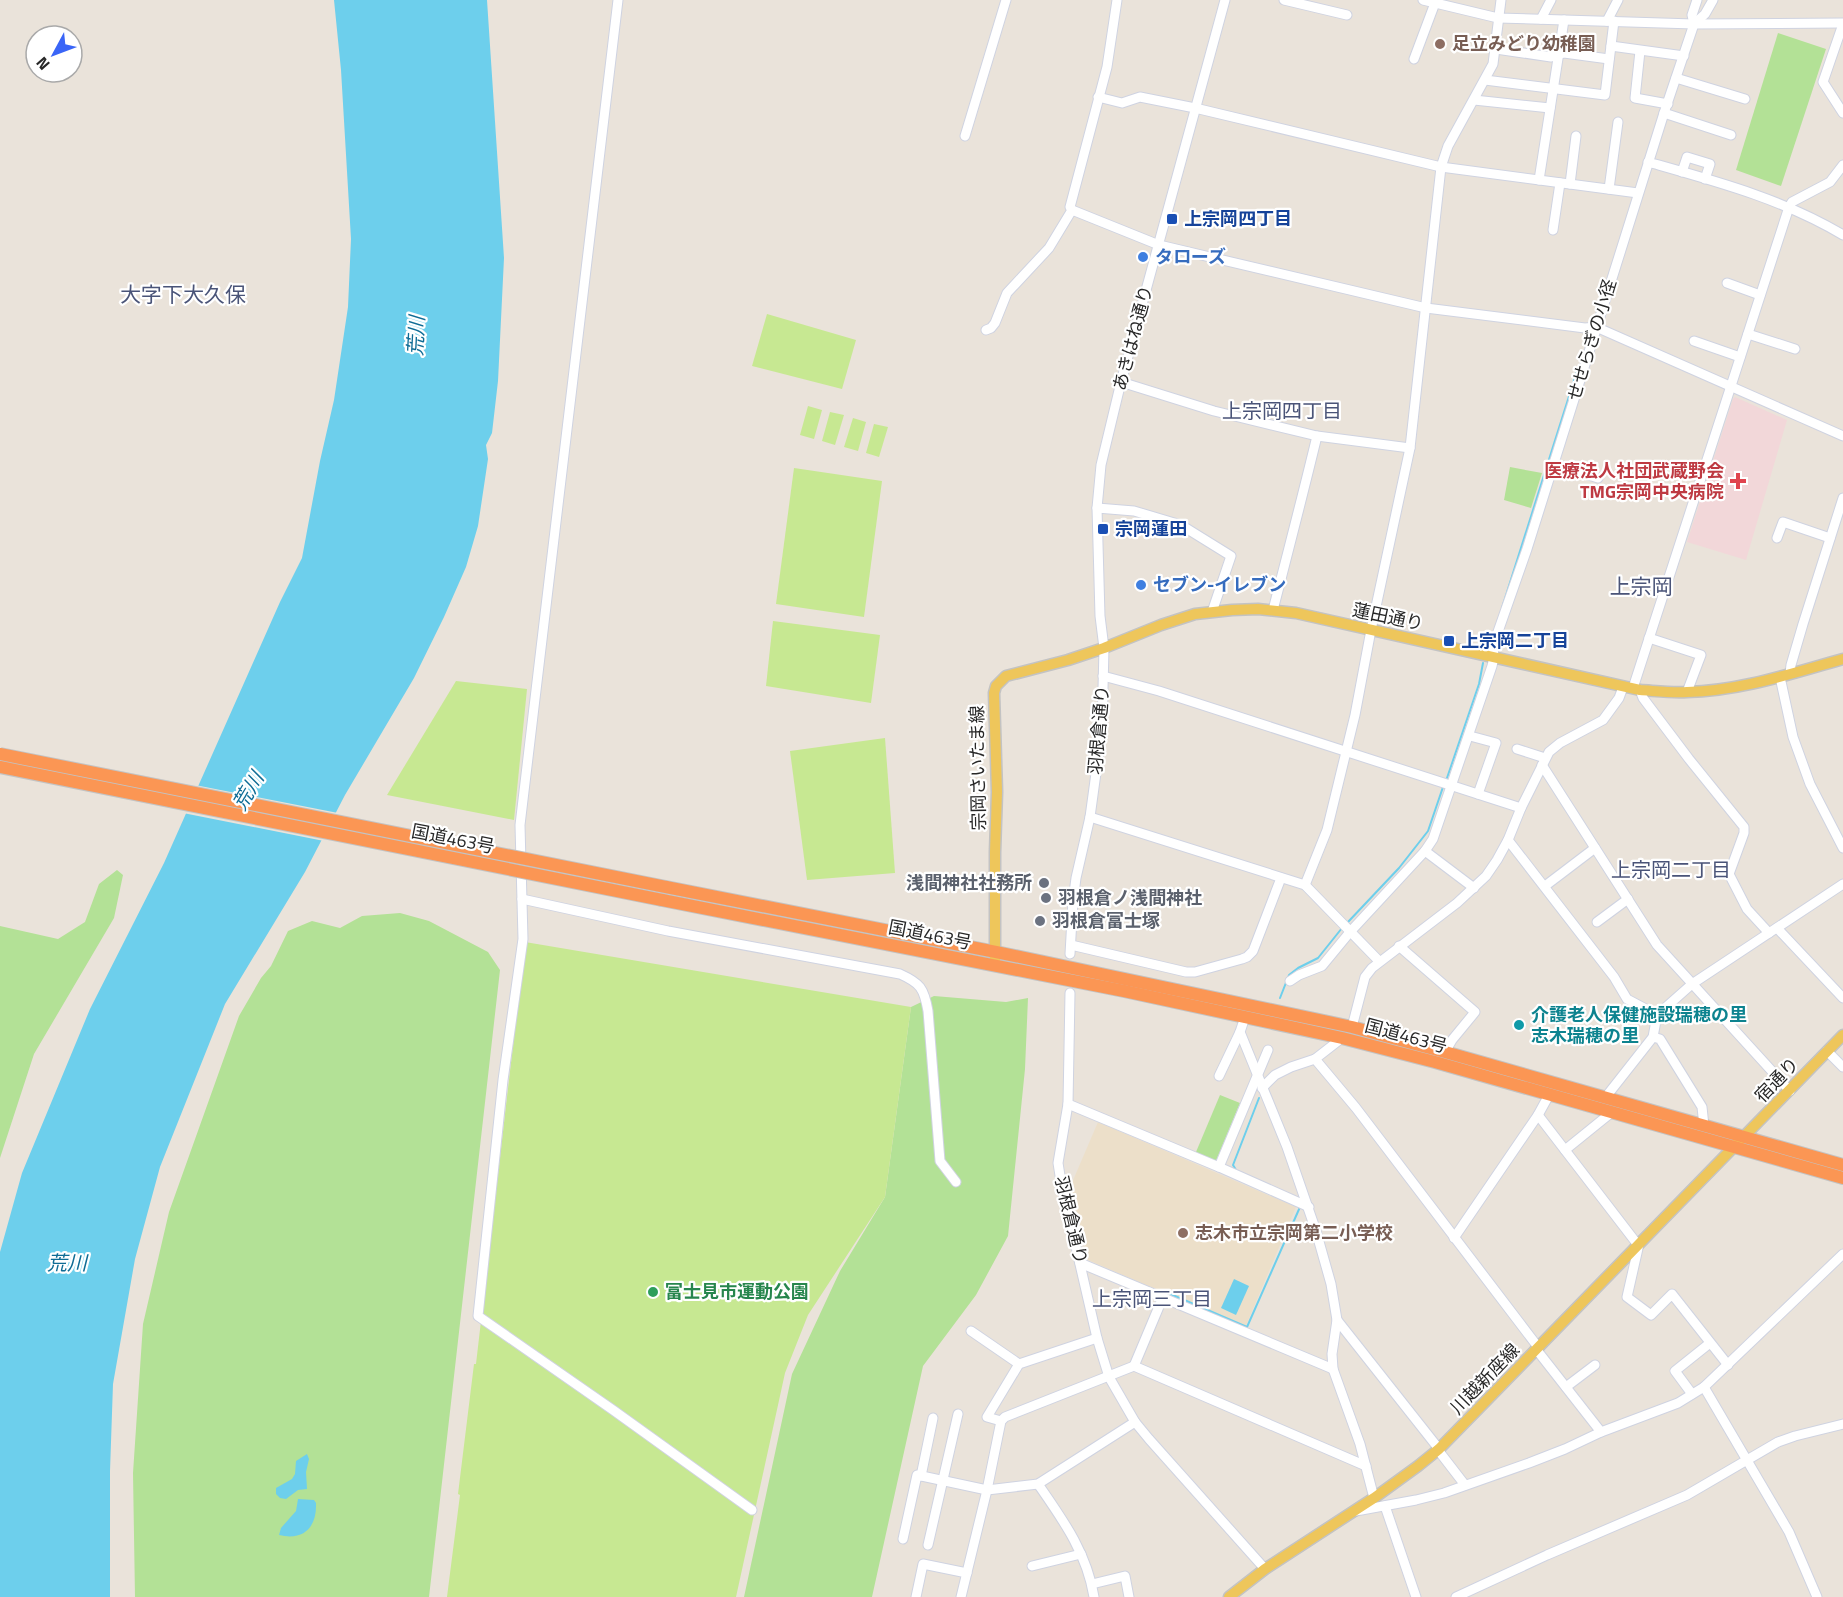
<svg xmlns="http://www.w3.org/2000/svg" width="1843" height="1597" font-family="'Titillium Web','Noto Sans JP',sans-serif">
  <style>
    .education { fill: #ecdfc9 }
    .medical { fill: #f2d7d9 }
    .green { fill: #b3e196 }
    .pitch { fill: #c7e892 }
    .water { fill: #6dcfec }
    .pier { fill: #eae3da }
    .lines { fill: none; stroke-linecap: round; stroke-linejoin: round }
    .stream { stroke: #6dcfec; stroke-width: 2 }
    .minor-casing { stroke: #cfd3e1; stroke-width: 11 }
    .major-casing { stroke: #c3c3c3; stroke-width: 13 }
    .highway-casing { stroke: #c3c3c3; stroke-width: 14 }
    .minor { stroke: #fff; stroke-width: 9 }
    .major { stroke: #eec65b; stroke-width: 10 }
    .highway { stroke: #fb9654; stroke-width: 12 }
    .highway-bridge-casing { stroke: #c3c3c3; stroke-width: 14; stroke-linecap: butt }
    .highway-bridge { stroke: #fb9654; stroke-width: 12 }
    .education-dot { fill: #8d6e63; stroke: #fff; stroke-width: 2 }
    .transit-dot { fill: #1a4fb4; stroke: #fff; stroke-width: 2 }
    .shop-dot { fill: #3f7fe0; stroke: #fff; stroke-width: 2 }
    .health-dot { fill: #e0444e; stroke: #fff; stroke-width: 2 }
    .worship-dot { fill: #6b7280; stroke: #fff; stroke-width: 2 }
    .culture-dot { fill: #0f9aa8; stroke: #fff; stroke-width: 2 }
    .leisure-dot { fill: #2e9e5b; stroke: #fff; stroke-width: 2 }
    .labels { text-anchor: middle; stroke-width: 4.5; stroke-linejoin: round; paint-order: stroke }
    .education-label { font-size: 18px; font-weight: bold; fill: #785e54; stroke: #fff; text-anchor: start }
    .transit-label { font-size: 18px; font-weight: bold; fill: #164399; stroke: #fff; text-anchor: start }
    .shop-label { font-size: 18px; font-weight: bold; fill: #366cbe; stroke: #fff; text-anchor: start }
    .street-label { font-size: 18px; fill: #282828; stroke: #fff }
    .health-label { font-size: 18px; font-weight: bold; fill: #be3a42; stroke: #fff; text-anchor: end }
    .worship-label { font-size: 18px; font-weight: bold; fill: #5b616d; stroke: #fff; text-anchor: start }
    .culture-label { font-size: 18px; font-weight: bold; fill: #0d838f; stroke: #fff; text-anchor: start }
    .leisure-label { font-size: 18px; font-weight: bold; fill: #27864d; stroke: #fff; text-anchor: start }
    .water-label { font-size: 20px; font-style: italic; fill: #0f6c95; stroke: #fff }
    .neighbourhood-label { font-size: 20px; fill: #4a5478; stroke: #fff }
    .quarter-label { font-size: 21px; fill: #4a5478; stroke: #fff }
  </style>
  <rect width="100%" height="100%" fill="#eae3da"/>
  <path class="education" d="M1098,1122l198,85 -51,121 -157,-68 -17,-75z"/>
  <path class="medical" d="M1735,397l52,23 -41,140 -59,-18 46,-143z"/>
  <g class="green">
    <path d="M1778,33l48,16 -45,137 -45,-16z"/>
    <path d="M1510,467l32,6 -11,35 -27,-8z"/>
    <path d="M117,870l6,5 -9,43 -80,136 -34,104v-232l58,13 27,-17 14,-38z"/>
    <path d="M400,913l29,8 59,31 12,18 -71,627h-294l-2,-124 10,-149 26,-112 70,-196 22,-38 10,-12 17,-35 24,-10 28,7 22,-12z"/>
    <path d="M934,996l72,6 22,-4 -3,71 -17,167 -32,59 -53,71 -51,231h-128l48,-223 48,-103 45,-74 26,-190z"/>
    <path d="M1220,1095l20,8 -24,58 -20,-9z"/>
  </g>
  <g class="pitch">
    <path d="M767,314l89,26 -14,49 -90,-23z"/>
    <path d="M808,406l14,4 -8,29 -14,-4z"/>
    <path d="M830,412l14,3 -9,30 -13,-4z"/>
    <path d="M853,418l13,4 -8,29 -14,-4z"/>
    <path d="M874,424l14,3 -9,30 -13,-4z"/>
    <path d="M794,468l88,13 -18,136 -88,-13z"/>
    <path d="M773,621l107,14 -9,68 -105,-17z"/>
    <path d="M456,681l71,8 -13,131 -127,-25z"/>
    <path d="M885,738l10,135 -88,7 -17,-129z"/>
    <path d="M525,942l386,65 -26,190 -77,118 -23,58 -49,224h-289l13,-102 -2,-1 16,-130h2z"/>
  </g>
  <g class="water">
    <path d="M334,0h153l17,258 -6,123 -6,52 -6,12 2,14 -10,67 -12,41 -22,50 -30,61 -69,117 -40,77 -80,132 -65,163 -25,92 -22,125 -3,87v126h-110v-345l22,-79 68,-164 74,-146 116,-261 22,-44 18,-97 14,-61 14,-93 3,-68 -10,-169z"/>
    <path d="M1234,1279l15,7 -13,29 -15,-7z"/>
    <path d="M307,1454l2,5 -3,13 1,17 -9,1 -12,9 -6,-1 -4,-4v-6l16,-9 3,-5 1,-13z"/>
    <path d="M298,1499l16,1 2,3c1,24 -12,38 -37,32l2,-7 15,-17z"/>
  </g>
  <path class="pier" d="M195,785l143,28 -14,28 -141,-28z"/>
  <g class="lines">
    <g class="stream">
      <path d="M1502,608l75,-237"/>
      <path d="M1486,647l7,-13"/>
      <path d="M1447,778l32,-94 4,-21"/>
      <path d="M1348,922l51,-54 29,-37 15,-44"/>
      <path d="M1280,998l9,-23 9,-7 20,-10 24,-30"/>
      <path d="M1236,1170l-3,-5 26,-67"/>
      <path d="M1160,1294l1,-4 86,37 53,-120"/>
    </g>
    <defs>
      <g id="minor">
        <path d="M618,0l-98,825 3,114 -20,141 -25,236 135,94 139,100"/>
        <path d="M1284,0l63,15"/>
        <path d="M1423,0l75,18 196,6 149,-1"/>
        <path d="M1541,19l10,-19"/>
        <path d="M1607,21l11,-21"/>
        <path d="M1694,24l-2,-9 5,-15"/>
        <path d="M1843,24l-20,58 20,31"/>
        <path d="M1611,46l73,10"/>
        <path d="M1496,49l55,8 13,-4 45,6"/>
        <path d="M1640,51l-5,47 33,6"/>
        <path d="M1414,59l21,-56"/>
        <path d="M1676,78l69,21"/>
        <path d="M1485,80l120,15 9,-74"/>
        <path d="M1098,97l24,6 18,-6 55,11 246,59 197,26"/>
        <path d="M1474,100l76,8"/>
        <path d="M1664,113l67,22"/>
        <path d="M965,136l41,-136"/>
        <path d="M1648,162c67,19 135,37 195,73"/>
        <path d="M1682,172l5,-15 23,7 -5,15"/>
        <path d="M1539,180l25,-160"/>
        <path d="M1570,184l6,-48"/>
        <path d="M1609,189l9,-67"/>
        <path d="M1072,210l87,35 267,63 159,20 11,-1 247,109"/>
        <path d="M1553,230l7,-47"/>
        <path d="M1727,283l33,12"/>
        <path d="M986,330l5,-2 4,-5 12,-30 42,-45 23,-38 -2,-3 37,-140 10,-67"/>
        <path d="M1748,334l47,15"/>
        <path d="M1694,341l46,16"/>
        <path d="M1121,382l93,29 103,25 93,12"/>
        <path d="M1554,464l44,14"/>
        <path d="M1097,508l37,3 47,14 50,31 -19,56"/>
        <path d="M1777,538l6,-16 47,16"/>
        <path d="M1273,610c15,-58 30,-116 44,-174"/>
        <path d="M1649,638l52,17 -14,37"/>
        <path d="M1790,673l1,-8 12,-41 40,-126"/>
        <path d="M1103,676l56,15 362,117"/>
        <path d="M1780,677l13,60 17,47 33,64"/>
        <path d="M1633,688l156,-481 3,-5 38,-20 13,-17"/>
        <path d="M1640,690l3,8 46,61 55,68v6l-15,41 18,35 22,24"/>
        <path d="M1470,736l26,7 -18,51"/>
        <path d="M1517,749l28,9"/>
        <path d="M1542,765l115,180 133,146"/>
        <path d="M1090,817l215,68 74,76"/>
        <path d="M1508,840l106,137 13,22 30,16"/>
        <path d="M1425,851l49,37"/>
        <path d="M1305,885l22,-55 28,-115 16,-85 39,-182 31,-281 7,-21 45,-82 8,-64"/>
        <path d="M1545,886l50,-38"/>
        <path d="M522,899l146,32 232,43c20,9 24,14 28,37l12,150 16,21"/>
        <path d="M1597,922l31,-23"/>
        <path d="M1777,928l66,70"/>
        <path d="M1071,945l115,27h9l47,-13 5,-2 6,-6 28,-73"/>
        <path d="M1399,946l76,66 -23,28 -7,12"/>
        <path d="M1070,954l3,-53 3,-23 14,-61 12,-88 2,-81 -4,-32 -3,-108 4,-43 20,-83 104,-382"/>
        <path d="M1290,981l9,-6 23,-9 28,-34 75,-81 8,-12 59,-173 2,-9 -1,-11 34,-97 137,-436 30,-89 11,-10 8,-14"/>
        <path d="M1070,993l-2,111 -10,59 3,19 36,156 12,39 26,45 14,17 116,130"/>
        <path d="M1245,1017l-5,15 47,115 29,84 15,53 6,36 -5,34 1,15 27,75 14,54"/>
        <path d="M1352,1027l13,-50 7,-9 85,-65 29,-27 11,-16 11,-20 13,-32 28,-56 11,-9 43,-23 16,-22 4,-11"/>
        <path d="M1653,1037l7,2 42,68 2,19"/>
        <path d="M1827,1051l16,16"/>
        <path d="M1315,1059l41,49 182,239"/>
        <path d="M1219,1076l21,-44"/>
        <path d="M1262,1088l13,-13 16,-8 24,-8 27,-21"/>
        <path d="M1605,1098l48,-61 4,-22 35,-31 151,-100"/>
        <path d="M1068,1104l151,63 90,40"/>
        <path d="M1538,1115l100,130"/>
        <path d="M1565,1150l47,-38"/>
        <path d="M1219,1167l49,-117"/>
        <path d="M1454,1238l84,-123 11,-20"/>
        <path d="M1639,1244l-12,53 24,18 21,-21 56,71"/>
        <path d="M1080,1263l253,106"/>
        <path d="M1337,1320l102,129"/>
        <path d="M971,1331l48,33"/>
        <path d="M1536,1349l65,83"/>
        <path d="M1134,1366l29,-69"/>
        <path d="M1566,1387l29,-22"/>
        <path d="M1704,1387l85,145 28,65"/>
        <path d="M1692,1394l-17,-23 35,-28"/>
        <path d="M1001,1421l-14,-4 32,-53 78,-26"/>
        <path d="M1438,1450l27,35"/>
        <path d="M921,1476l12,-58"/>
        <path d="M1038,1484c25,36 49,69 56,113"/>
        <path d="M1385,1506l31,91"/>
        <path d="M1356,1511l60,-11 28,-7 85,-30 36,-14 36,-17 77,-29 26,-16 139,-133"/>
        <path d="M903,1539l14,-64 70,15 51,-6 97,-62"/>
        <path d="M928,1545l30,-131"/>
        <path d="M1032,1566l49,-12"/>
        <path d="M1092,1584l33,-8 4,21"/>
        <path d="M916,1597l7,-33 44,9"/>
        <path d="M961,1597l26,-107 14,-69 4,-4 129,-51 232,100"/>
        <path d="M1456,1597l91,-42 140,-60 91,-53 17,-6 48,-12"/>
      </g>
      <g id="major">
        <path d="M995,960v-108l2,-60 -3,-99 2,-7 10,-10 62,-16 36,-12 57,-23 34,-11 37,-4 26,-1 38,4 344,77c16,1 32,3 47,2 54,-1 105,-19 156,-33"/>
        <path d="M1229,1597l36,-28 109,-71 44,-32 21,-17 404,-414"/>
      </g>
      <g id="highway">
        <path d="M666,887l330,65 356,75 93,25 398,113"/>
        <path d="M662,900l462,91 218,47 93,24 408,116"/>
      </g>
    </defs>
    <use href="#minor" class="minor-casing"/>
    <use href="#major" class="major-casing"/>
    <use href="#highway" class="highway-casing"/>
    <use href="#minor" class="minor"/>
    <use href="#major" class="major"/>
    <use href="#highway" class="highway"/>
    <defs>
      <g id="highway-bridge">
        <path d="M0,754l666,133"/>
        <path d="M0,767l662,133"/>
      </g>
    </defs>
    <use href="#highway-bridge" class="highway-bridge-casing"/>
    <use href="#highway-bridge" class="highway-bridge"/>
  </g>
  <g class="education-dot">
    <circle cx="1440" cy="44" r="6"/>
    <circle cx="1183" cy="1233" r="6"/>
  </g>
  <g class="transit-dot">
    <rect x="1166" y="213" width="12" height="12" rx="3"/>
    <rect x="1097" y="523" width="12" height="12" rx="3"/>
    <rect x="1443" y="635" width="12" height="12" rx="3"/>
  </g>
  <g class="shop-dot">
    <circle cx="1143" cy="257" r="6"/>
    <circle cx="1141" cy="585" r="6"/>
  </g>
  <path class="health-dot" d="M1735 472h6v6h6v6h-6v6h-6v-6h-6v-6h6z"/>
  <g class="worship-dot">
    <circle cx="1044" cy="883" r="6"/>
    <circle cx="1046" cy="898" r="6"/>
    <circle cx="1040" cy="921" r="6"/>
  </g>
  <circle class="culture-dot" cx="1519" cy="1025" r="6"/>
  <circle class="leisure-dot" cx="653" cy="1292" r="6"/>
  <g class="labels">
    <g class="education-label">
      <text x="1452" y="50">足立みどり幼稚園</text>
      <text x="1195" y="1239">志木市立宗岡第二小学校</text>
    </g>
    <g class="transit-label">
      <text x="1184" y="225">上宗岡四丁目</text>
      <text x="1115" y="535">宗岡蓮田</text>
      <text x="1461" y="647">上宗岡二丁目</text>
    </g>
    <g class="shop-label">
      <text x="1155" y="263">タローズ</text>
      <text x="1153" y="591">セブン-イレブン</text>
    </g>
    <g class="street-label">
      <text transform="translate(1133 338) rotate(-75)" y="6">あきはね通り</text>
      <text transform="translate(1592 340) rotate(-73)" y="6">せせらぎの小径</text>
      <text transform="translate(1388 617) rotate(12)" y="6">蓮田通り</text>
      <text transform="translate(1099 730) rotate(-85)" y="6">羽根倉通り</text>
      <text transform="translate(978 768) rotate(-91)" y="6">宗岡さいたま線</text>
      <text transform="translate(453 839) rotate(11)" y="6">国道463号</text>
      <text transform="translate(930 935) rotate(11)" y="6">国道463号</text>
      <text transform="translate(1406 1036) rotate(15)" y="6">国道463号</text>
      <text transform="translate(1777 1080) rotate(-46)" y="6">宿通り</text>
      <text transform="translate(1071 1220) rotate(77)" y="6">羽根倉通り</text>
      <text transform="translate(1485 1379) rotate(-46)" y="6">川越新座線</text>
    </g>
    <g class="health-label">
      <text x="1724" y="477">医療法人社団武蔵野会<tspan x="1724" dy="21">TMG宗岡中央病院</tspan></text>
    </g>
    <g class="worship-label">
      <text x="1032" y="889" text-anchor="end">浅間神社社務所</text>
      <text x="1058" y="904">羽根倉ノ浅間神社</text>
      <text x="1052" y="927">羽根倉富士塚</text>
    </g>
    <g class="culture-label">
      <text x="1531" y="1021">介護老人保健施設瑞穂の里<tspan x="1531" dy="21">志木瑞穂の里</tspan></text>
    </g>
    <g class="leisure-label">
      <text x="665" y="1298">富士見市運動公園</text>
    </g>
    <g class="water-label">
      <text transform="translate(416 336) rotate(-87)" y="7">荒川</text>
      <text transform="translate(248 791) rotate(-59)" y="7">荒川</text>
      <text x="67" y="1270">荒川</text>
    </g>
    <g class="neighbourhood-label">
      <text x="1282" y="418">上宗岡四丁目</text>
      <text x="1671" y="877">上宗岡二丁目</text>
      <text x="1152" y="1306">上宗岡三丁目</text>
    </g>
    <g class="quarter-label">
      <text x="183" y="302">大字下大久保</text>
      <text x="1641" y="594">上宗岡</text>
    </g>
  </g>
  <g transform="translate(54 54) rotate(229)"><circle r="28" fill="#ffffff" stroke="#a9a9a9" stroke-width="1.5"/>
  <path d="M0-4.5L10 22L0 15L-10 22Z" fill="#3a65f7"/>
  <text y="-9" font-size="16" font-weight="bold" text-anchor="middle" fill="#282828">N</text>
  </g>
</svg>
